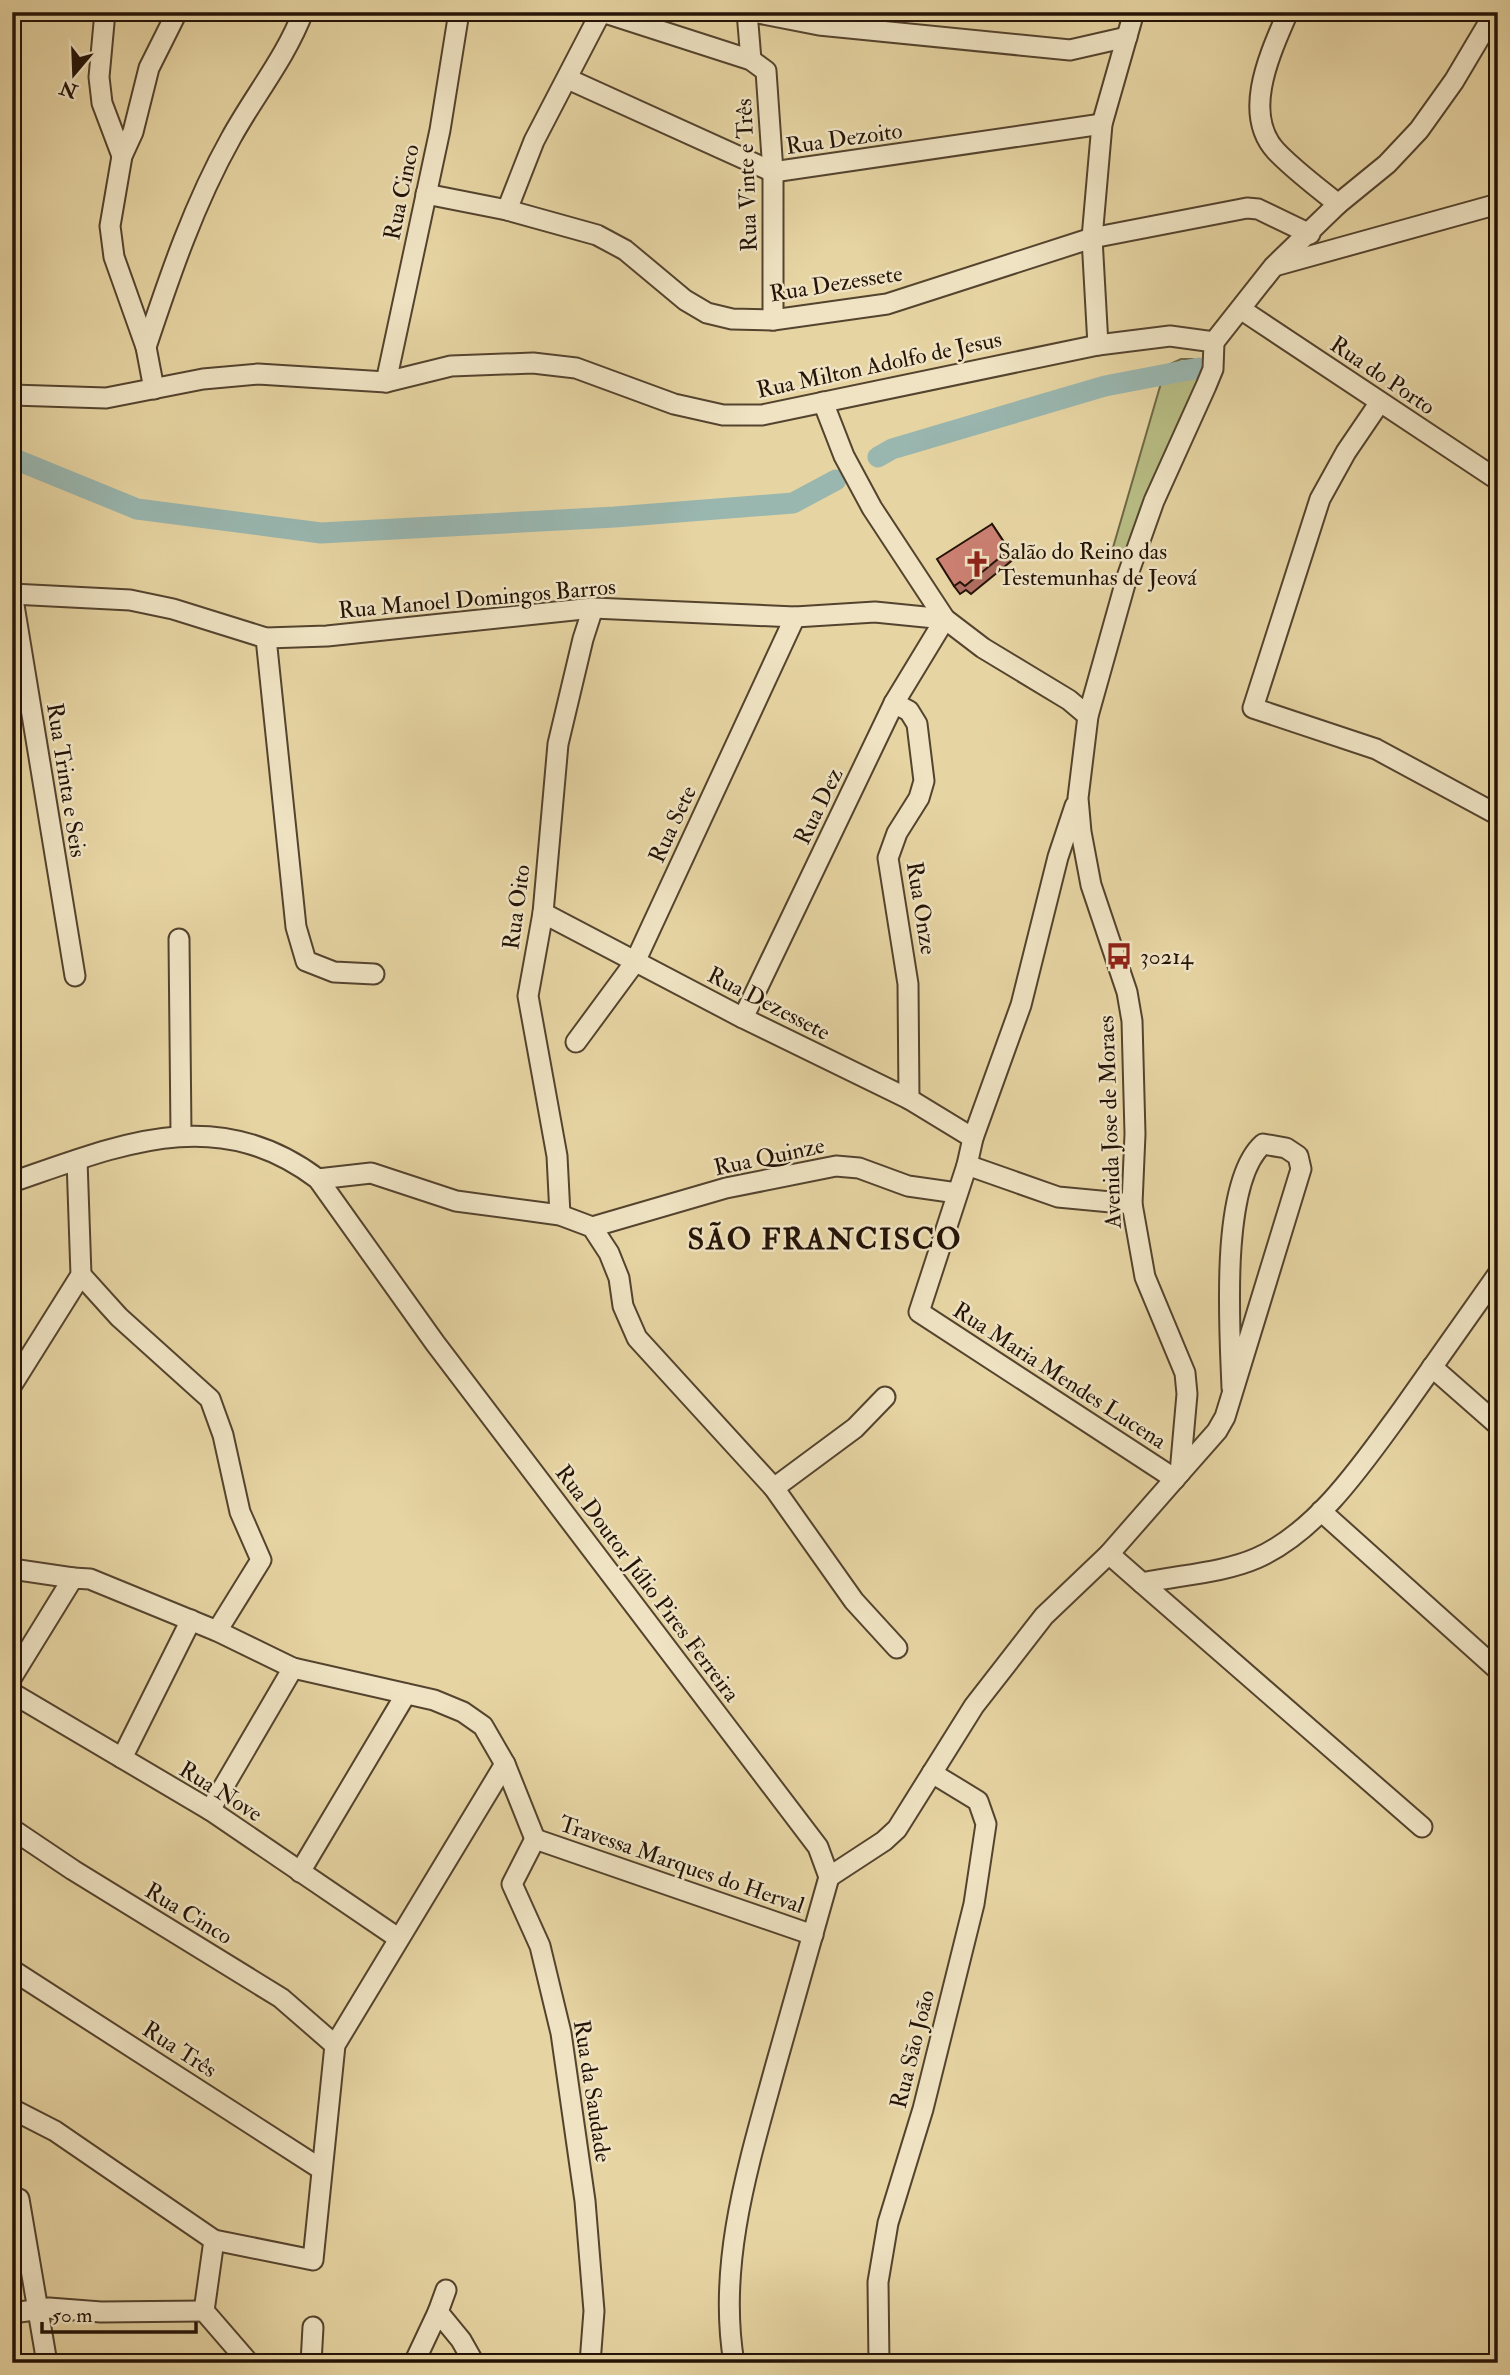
<svg xmlns="http://www.w3.org/2000/svg" width="1510" height="2375" font-family="'IM FELL Double Pica',serif">
  <style>
    .green { fill: #b7bc83; stroke: #6e6845; stroke-width: 2 }
    .lines { fill: none; stroke-linecap: round; stroke-linejoin: round }
    .canal { stroke: #99b6af; stroke-width: 21 }
    .minor-casing { stroke: #54432e; stroke-width: 23 }
    .minor { stroke: #efe3c3; stroke-width: 19 }
    .wall { fill: #af6e61; stroke: #241307; stroke-width: 2 }
    .building { fill: #cb8071; stroke: #241307; stroke-width: 2 }
    .labels { text-anchor: middle; stroke-width: 5; stroke-linejoin: round; paint-order: stroke }
    .street-label { font-size: 23px; fill: #241307; stroke: #efe3c3 }
    .poi-label { font-size: 23px; fill: #241307; stroke: #efe3c3; text-anchor: start }
    .district-label { font-size: 30px; font-weight: bold; letter-spacing: 2px; fill: #241307; stroke: #efe3c3 }
  </style>
  <rect width="100%" height="100%" fill="#e6d4a2"/>
  <filter id="stains"><feTurbulence type="fractalNoise" baseFrequency=".00286" numOctaves="4"/><feColorMatrix values="0 0 0 0 .2 0 0 0 0 .09 0 0 0 0 .02 0 0 0 .5 -.17"/></filter>
  <radialGradient id="worn" r=".72"><stop offset=".6" stop-color="#630" stop-opacity="0"/><stop offset="1" stop-color="#630" stop-opacity=".3"/></radialGradient>
  <path class="green" d="M1181,359h12l10,12 -76,185 -6,5 -8,-3 -1,-7 54,-185z"/>
  <g class="lines">
    <g class="canal">
      <path d="M878,457l14,-8 213,-63 94,-18"/>
      <path d="M12,458l125,51 184,24 294,-16 178,-14 43,-23"/>
    </g>
    <defs>
      <g id="minor">
        <path d="M105,12l-6,65 3,26 20,53"/>
        <path d="M602,12l149,48 15,11 7,101v148"/>
        <path d="M747,12l4,48"/>
        <path d="M753,12l66,13 251,25 57,-13"/>
        <path d="M1288,12c-17,40 -47,101 -12,139 18,19 41,36 62,53"/>
        <path d="M568,79l205,93 329,-48"/>
        <path d="M426,194l81,16 90,25 28,15 60,50 22,13 25,6 41,1 114,-16 205,-66 155,-30 11,1 52,25"/>
        <path d="M507,210l27,-69 67,-129"/>
        <path d="M1278,265l220,-61"/>
        <path d="M1242,310l256,170"/>
        <path d="M1214,342l60,-76 64,-62 49,-40 32,-34 35,-49 41,-69"/>
        <path d="M1098,345l-6,-107 10,-114 32,-112"/>
        <path d="M146,347c24,-72 48,-143 85,-209 23,-42 55,-81 72,-126"/>
        <path d="M386,382l54,-252 19,-118"/>
        <path d="M154,389l-8,-42 -32,-90 -4,-31 12,-70 11,-24 16,-64 28,-56"/>
        <path d="M12,395l94,3 97,-19 55,-5 128,8 65,-16 82,-3 43,5 98,36 49,11h39l336,-70 72,-9 44,6 -1,27 -7,17 -52,115 -27,76 -39,139 -10,82 3,34 10,53 36,107 5,29 3,113 -3,70 13,73 40,96 2,21 -7,79 -71,81 -65,62 -70,90 -77,123 -13,12 -55,36"/>
        <path d="M1380,402l-34,50 -26,47 -67,209 123,41 122,66"/>
        <path d="M12,593l63,383"/>
        <path d="M12,594l118,6 43,9 93,29 61,-2 266,-28 202,9 80,-5 70,7 38,29 86,52 19,16"/>
        <path d="M266,638l30,289 10,34 28,11 40,2"/>
        <path d="M894,703l15,8 8,13 7,57 -5,17 -22,35 -9,25 20,126 1,115"/>
        <path d="M1075,806l-17,51 -37,148 -48,133 -6,27 -48,147 256,167"/>
        <path d="M543,913l200,105 166,81 64,39"/>
        <path d="M179,939l2,195"/>
        <path d="M743,1018l151,-315 51,-84 -73,-111 -28,-52 -21,-54"/>
        <path d="M576,1042l59,-80 160,-345"/>
        <path d="M967,1165l91,32 74,7"/>
        <path d="M318,1179l53,-6 85,28 104,14 32,12 17,26 10,25 4,28 14,32 137,150 80,113 43,47"/>
        <path d="M12,1182c108,-37 204,-80 306,-3l117,164 383,504 11,30c-18,64 -36,127 -54,191 -26,95 -58,195 -41,295"/>
        <path d="M560,1215l-3,-59 -29,-160 15,-83 15,-169 25,-105 10,-31"/>
        <path d="M592,1227l134,-39 110,-22 23,2 49,18 49,7"/>
        <path d="M81,1275l38,42 91,82 13,36 17,77 21,48 -44,71"/>
        <path d="M1432,1367l66,58"/>
        <path d="M12,1385l69,-110 -4,-115"/>
        <path d="M1180,1473l37,-42 8,-14 76,-248 -3,-13 -12,-8 -23,-4c-44,39 -33,188 -31,244"/>
        <path d="M774,1488l81,-60 30,-31"/>
        <path d="M1321,1511l177,159"/>
        <path d="M1109,1554l33,29c37,-8 81,-10 115,-25 61,-27 107,-96 145,-148 32,-45 64,-90 96,-136"/>
        <path d="M12,1569l61,9"/>
        <path d="M1142,1583l280,244"/>
        <path d="M12,1677l61,-99 17,1 127,52 76,37 141,32 29,12 20,14 22,38 30,75"/>
        <path d="M12,1693l198,117 188,128"/>
        <path d="M122,1758l69,-138"/>
        <path d="M210,1810l83,-142"/>
        <path d="M12,1829l61,41 208,128 54,47"/>
        <path d="M535,1839l-23,45 28,62 21,87 24,168 9,110 -4,52"/>
        <path d="M535,1839l278,96"/>
        <path d="M300,1872l106,-178"/>
        <path d="M12,1970l309,199"/>
        <path d="M12,2109l43,22 159,109 99,20 22,-215 170,-281"/>
        <path d="M19,2199l28,164"/>
        <path d="M214,2240l-10,71 45,52"/>
        <path d="M446,2290l-8,22 23,28 13,23"/>
        <path d="M12,2313l37,-5 52,4 103,-1"/>
        <path d="M311,2363l2,-36"/>
        <path d="M414,2363l24,-51"/>
        <path d="M879,2363l-1,-81 10,-59 35,-114 51,-205 12,-80 -8,-23 -46,-28"/>
      </g>
    </defs>
    <use href="#minor" class="minor-casing"/>
    <use href="#minor" class="minor"/>
  </g>
  <path class="wall" d="M992,524l23,34 -44,36 -5,-4 -6,4 -6,-8z"/>
  <path class="building" d="M992,524l17,26 -44,36 -5,-4 -6,4 -17,-27z"/>
  <defs>
    <symbol id="church-bare" viewBox="-9 -9 18 18"><path d="M-1.2-6h2.4v3.5h3.3v2.4h-3.3V6h-2.4V-.1h-3.3v-2.4h3.3Z" fill="#8f2418" stroke="#efe3c3" stroke-width="2.5" paint-order="stroke"/></symbol>
    <symbol id="bus-bare" viewBox="-9 -9 18 18"><path d="M-5-6H5V4H4V6H2V4H-2V6H-4V4H-5ZM-3.5-4V0h7V-4ZM-3.5 1.2v1.5H-2V1.2ZM2 1.2v1.5H3.5V1.2Z" fill="#8f2418" stroke="#efe3c3" stroke-width="2.5" paint-order="stroke"/></symbol>
  </defs>
  <g fill-rule="evenodd">
    <use href="#church-bare" x="958" y="545" width="38" height="38"/>
    <use href="#bus-bare" x="1100" y="937" width="38" height="38"/>
  </g>
  <g class="labels">
    <g class="street-label">
      <text transform="translate(844 138) rotate(-8)" y="8">Rua Dezoito</text>
      <text transform="translate(746 175) rotate(-92)" y="8">Rua Vinte e Três</text>
      <text transform="translate(401 192) rotate(-78)" y="8">Rua Cinco</text>
      <text transform="translate(836 283) rotate(-9)" y="8">Rua Dezessete</text>
      <text transform="translate(879 364) rotate(-12)" y="8">Rua Milton Adolfo de Jesus</text>
      <text transform="translate(1383 375) rotate(34)" y="8">Rua do Porto</text>
      <text transform="translate(477 598) rotate(-5)" y="8">Rua Manoel Domingos Barros</text>
      <text transform="translate(67 780) rotate(81)" y="8">Rua Trinta e Seis</text>
      <text transform="translate(818 806) rotate(-64)" y="8">Rua Dez</text>
      <text transform="translate(672 824) rotate(-65)" y="8">Rua Sete</text>
      <text transform="translate(516 907) rotate(-82)" y="8">Rua Oito</text>
      <text transform="translate(922 908) rotate(81)" y="8">Rua Onze</text>
      <text transform="translate(769 1003) rotate(27)" y="8">Rua Dezessete</text>
      <text transform="translate(1109 1122) rotate(-92)" y="8">Avenida Jose de Moraes</text>
      <text transform="translate(769 1156) rotate(-12)" y="8">Rua Quinze</text>
      <text transform="translate(1060 1375) rotate(33)" y="8">Rua Maria Mendes Lucena</text>
      <text transform="translate(648 1583) rotate(53)" y="8">Rua Doutor Júlio Pires Ferreira</text>
      <text transform="translate(221 1791) rotate(32)" y="8">Rua Nove</text>
      <text transform="translate(682 1864) rotate(19)" y="8">Travessa Marques do Herval</text>
      <text transform="translate(189 1913) rotate(31)" y="8">Rua Cinco</text>
      <text transform="translate(180 2049) rotate(33)" y="8">Rua Três</text>
      <text transform="translate(912 2049) rotate(-76)" y="8">Rua São João</text>
      <text transform="translate(593 2091) rotate(81)" y="8">Rua da Saudade</text>
    </g>
    <g class="poi-label">
      <text x="998" y="559">Salão do Reino das<tspan x="998" dy="26">Testemunhas de Jeová</tspan></text>
      <text x="1140" y="964">30214</text>
    </g>
    <g class="district-label">
      <text x="825" y="1249">SÃO FRANCISCO</text>
    </g>
  </g>
  <rect width="1510" height="2375" fill="none" stroke="#e6d4a2" stroke-width="42"/>
  <rect x="14" y="14" width="1482" height="2347" fill="none" stroke="#241307" stroke-width="3.5"/>
  <rect x="21" y="21" width="1468" height="2333" fill="none" stroke="#241307" stroke-width="2"/>
  <g transform="translate(74 74) rotate(199)" stroke="#efe3c3" stroke-width="5" paint-order="stroke">
  <path d="M0-5L12 26L0 18L-12 26Z" fill="#241307"/>
  <text y="-10" font-size="19" font-weight="bold" text-anchor="middle" fill="#241307">N</text>
  </g>
  <path d="M42 2322v10h154v-10" fill="none" stroke="#241307" stroke-width="3.5"/>
  <text x="52" y="2322" font-size="21" fill="#241307" stroke="#efe3c3" stroke-width="5" paint-order="stroke">50 m</text>
  <rect width="100%" height="100%" filter="url(#stains)"/>
  <rect width="100%" height="100%" fill="url(#worn)"/>
</svg>
